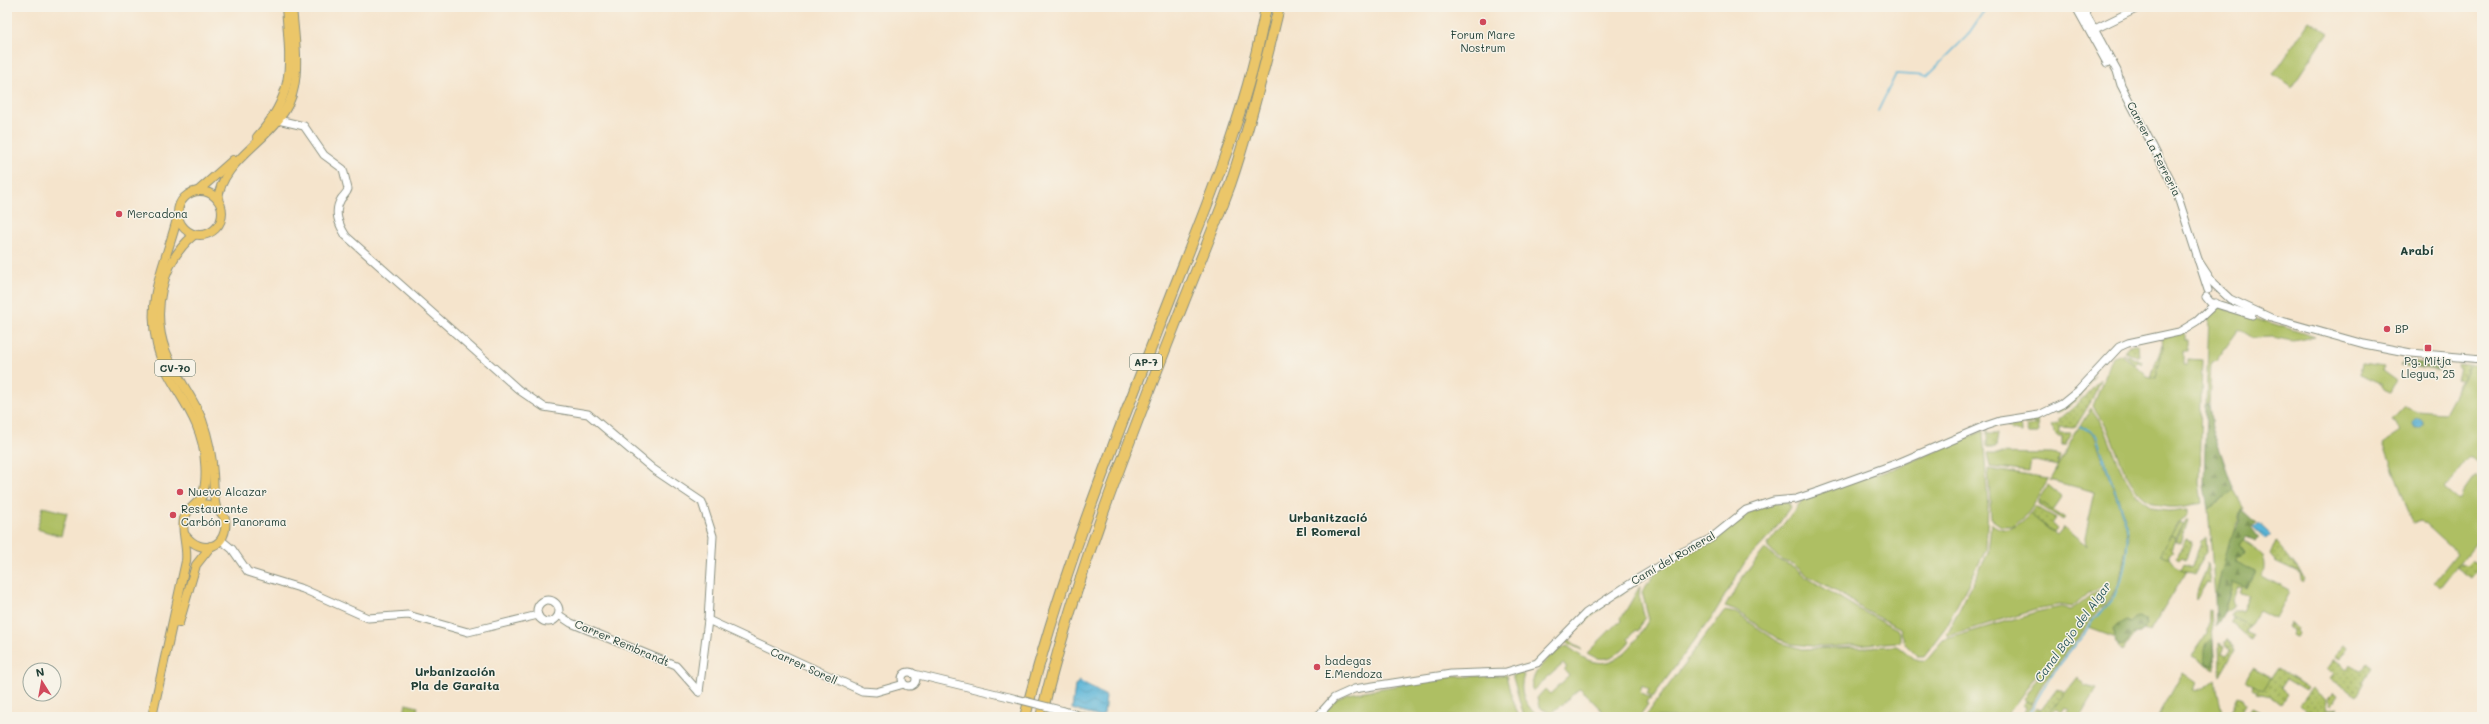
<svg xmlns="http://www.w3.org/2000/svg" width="2489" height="724" font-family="Mali,sans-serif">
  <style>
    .green { fill: #aebf63; stroke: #667e4c }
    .forest { fill: url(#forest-firs); stroke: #547246 }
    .garden { fill: url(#garden-dots); stroke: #667e4c }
    .water { fill: url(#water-waves); stroke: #3d7986 }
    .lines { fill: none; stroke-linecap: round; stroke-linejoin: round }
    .stream { stroke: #5bb5d8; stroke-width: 1.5 }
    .minor-casing { stroke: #8a9080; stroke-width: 9 }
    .major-casing { stroke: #8a9080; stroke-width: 10 }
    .highway-casing { stroke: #8a9080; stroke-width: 12 }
    .minor { stroke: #fff; stroke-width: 7 }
    .major { stroke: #ebc669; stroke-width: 8 }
    .highway { stroke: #ebc669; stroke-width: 10 }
    .minor-bridge-casing { stroke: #8a9080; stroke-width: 9; stroke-linecap: butt }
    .minor-bridge { stroke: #fff; stroke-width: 7 }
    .poi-dot { fill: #d1495b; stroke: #f7f3e8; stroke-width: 1.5 }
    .labels { text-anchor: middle; stroke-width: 3; stroke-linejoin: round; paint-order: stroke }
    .shield { fill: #f7f3e8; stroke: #60746a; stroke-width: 1 }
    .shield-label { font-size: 10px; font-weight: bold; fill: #1f3d34 }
    .poi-label { font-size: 11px; fill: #1f3d34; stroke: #f7f3e8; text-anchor: start }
    .street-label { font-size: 11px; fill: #1f3d34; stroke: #f7f3e8 }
    .neighbourhood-label { font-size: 12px; font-weight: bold; fill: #1f3d34; stroke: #f7f3e8 }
    .water-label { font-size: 12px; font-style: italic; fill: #2e5b5d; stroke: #f7f3e8 }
  </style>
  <defs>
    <pattern id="forest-firs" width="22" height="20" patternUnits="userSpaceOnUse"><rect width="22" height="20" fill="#8aa659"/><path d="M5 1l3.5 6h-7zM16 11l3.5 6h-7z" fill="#70884a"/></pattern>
    <pattern id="garden-dots" width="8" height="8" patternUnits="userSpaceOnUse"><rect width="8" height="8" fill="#aebf63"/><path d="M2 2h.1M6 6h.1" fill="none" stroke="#8d9c52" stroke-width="1.8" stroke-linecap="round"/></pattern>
    <pattern id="water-waves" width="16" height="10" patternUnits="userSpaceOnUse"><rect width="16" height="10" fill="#5bb5d8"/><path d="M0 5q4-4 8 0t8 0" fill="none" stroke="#4b94b0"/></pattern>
  </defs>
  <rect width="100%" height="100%" fill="#f7f3e8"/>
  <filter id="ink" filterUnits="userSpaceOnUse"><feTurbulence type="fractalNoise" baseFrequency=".025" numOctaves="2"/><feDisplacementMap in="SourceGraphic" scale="8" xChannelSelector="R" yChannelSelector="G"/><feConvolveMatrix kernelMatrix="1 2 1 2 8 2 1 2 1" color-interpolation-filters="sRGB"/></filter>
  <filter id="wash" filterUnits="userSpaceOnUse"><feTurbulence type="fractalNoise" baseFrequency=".012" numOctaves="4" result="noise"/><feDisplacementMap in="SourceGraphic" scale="16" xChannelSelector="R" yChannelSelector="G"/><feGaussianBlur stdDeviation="0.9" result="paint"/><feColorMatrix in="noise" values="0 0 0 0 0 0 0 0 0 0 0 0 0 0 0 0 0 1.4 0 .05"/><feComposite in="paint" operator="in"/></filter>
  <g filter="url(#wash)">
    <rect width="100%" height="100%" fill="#f5e4cc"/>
    <g class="green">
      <path d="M2309,21l19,12 -36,55 -19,-13z"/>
      <path d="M2221,307l94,30 -21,4 -23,-4 -18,1 -14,-9 -23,32 -5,2 -2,42h-3l3,-90 6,-7z"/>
      <path d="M2184,331v9h4v11h-5v14h4v-6l15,1 -3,122 3,20c-11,3 -23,6 -34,5 -38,-3 -48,-50 -60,-78 -4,-8 -11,-15 -15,-23l20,-50 7,-2 27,22 9,2 7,-31 -1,-8z"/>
      <path d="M2362,364l21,3 -2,3 15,11 -6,11 -6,-3 -3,-5 -21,-9z"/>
      <path d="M2469,366h8l-3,5 7,10 -2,6 3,1v78l-12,-10 -25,32 14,12 17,-24 6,5v54l-42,53 -6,-6 23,-29 -36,-33 -8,3 -30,-80 18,-12 -9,-11 13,-14 12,5 27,2z"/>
      <path d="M2091,408c5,8 12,16 15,24 11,27 25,77 62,79 6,0 13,-2 19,-2v6l-10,8 -16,31 9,4 6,8 11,5 -38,62 -23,-12 11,9 -15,22 -4,-5 6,-6 -35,-13 31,-42 9,-50 -1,-9 -32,-93 -7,-5 -9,-3z"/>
      <path d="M2079,427l8,2 7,5 32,92 1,14 -8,46 -75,95 -11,21 -3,-1 -1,2 -6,-4 14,-21h3l-4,-3 -30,42h-361l79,-106 12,2 44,30 23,6 94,-3c11,5 15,17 28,15l18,-21 94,-28 24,-5 10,3 21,-16 14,-4 3,-5 -21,8 -16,14 -13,-2 -24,4 -86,27 -2,-2 41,-81 3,-30c15,13 27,3 39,-9l27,22 7,-8 22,18 -1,-9 10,-45 -45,-12z"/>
      <path d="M1983,431l5,75 -2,44 -41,78 -21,28h-7l-12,-12 -5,-16 -36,-18 -31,-21 -25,-13 -15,-12 -12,-4 -12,-11 -1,-5 35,-45 58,-22 32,-8z"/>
      <path d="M1987,453l64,1 9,2 -3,10 -26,-6 -2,12 -39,-5z"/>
      <path d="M1988,469l60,10 -19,33 -15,14h-13l-10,-7z"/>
      <path d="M2048,485l14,12 -9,13 -15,-10z"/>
      <path d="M2234,491l10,18h-3c-3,7 -1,12 -6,18l-20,70 -7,-89z"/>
      <path d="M1788,501l2,6 -18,27 -27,28 -31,52 -61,83 -6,-4 2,-4 -7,-4 -2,7 12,6 -4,1 -2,4 2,1 -9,13h-31l-28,-29 -29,26 -12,-7 -2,-9 8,-9 5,5 19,-18 -5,-6 3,-3 -4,-3 -31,27c-4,-17 21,-41 35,-45 8,5 16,13 24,15 28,9 46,-21 58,-42l-7,-27 15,-22 58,-30 35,-28 19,-8z"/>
      <path d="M43,507l24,6 -6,23 -24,-7z"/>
      <path d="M2186,520h2l-7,23 -5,-2z"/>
      <path d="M2179,522l5,2 -8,14 -5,-3z"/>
      <path d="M2242,539c15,10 27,18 20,37l28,15 -14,27 -17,-8 -10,16 -19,-11 2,-4h10l7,-16 -9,-2 2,-5 -4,-1 -6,12 2,7 -10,6 9,-31 21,-9 -18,-8 3,-21z"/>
      <path d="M1765,549l15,12 14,6 12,10 54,33 37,19 3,4v9l-79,5 -29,-3 -14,-5 -42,-28 -11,-4 19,-32z"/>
      <path d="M1638,583l-32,21 -39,34 15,12 -21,-10 25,-25z"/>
      <path d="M1640,586l-1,10 6,22 -7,13 -3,-1 -7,9 2,2c-12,15 -25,24 -43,12l31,-31 2,1 2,-2 -1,-2z"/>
      <path d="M2209,609l2,1 4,59 -23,-12 16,-23z"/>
      <path d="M2253,668l18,10 -8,13 -17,-10z"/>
      <path d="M2183,672l14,10 -4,8 11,-1 11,-9 8,37h-65z"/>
      <path d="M1520,673l4,2c-6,19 1,28 14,42h-14l-12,-43z"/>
      <path d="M1506,675l4,17 9,25h-199l17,-18 11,-5 99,-17z"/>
      <path d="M2077,677l8,9 12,3 -17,28h-16l5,-7 -4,-3 -3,5 -5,-4 -10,9 -1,-1z"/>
      <path d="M406,704l12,3 -3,10h-12z"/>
      <path d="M1048,710l25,7h-27z"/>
    </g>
    <g class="forest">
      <path d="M2404,360l39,4 -2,7 -31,-5 -1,2 -8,-3z"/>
      <path d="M2206,405h3l3,22 22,64 -26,17 -4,-22z"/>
      <path d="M2241,509l15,14 -5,5 8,11 -4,3 -8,-5 -8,6 5,9 -3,5 -5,2v4l19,9 -8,16 -14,-6 -9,30 -8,15 -1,-30 15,-58 9,-16z"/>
      <path d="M2141,616l5,3 1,7 -8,7 -7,1 -8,12 -6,-1 -5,-15c2,-4 9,-8 13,-10l4,2 5,-5z"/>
      <path d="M2212,639l1,2v25l-7,-3c-2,-10 -2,-18 6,-24z"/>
    </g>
    <g class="garden">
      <path d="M2162,344l1,3 -7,31 -5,-1z"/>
      <path d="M2129,345h9l1,12 -15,-6z"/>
      <path d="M2122,353l20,9 -1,3 -3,-3 -3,3z"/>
      <path d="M2458,365l11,1 -8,14 -4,-1 3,-10 -3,-1z"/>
      <path d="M2095,375l-15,22 -23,17 -1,-4z"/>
      <path d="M2100,379l-7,19 -18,30 -15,-1v6h12l-7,13h-3v-10h-5l-6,-10 8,-3v-4l24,-21z"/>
      <path d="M2037,418l1,16h-10l-2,-7 10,-2 -1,-2 -11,1 -1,-4z"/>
      <path d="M2020,420l1,13 -10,-2 -4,-6 1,-3z"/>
      <path d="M1987,428l1,5h10l-2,14h-9z"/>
      <path d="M2038,500l27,18 -2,2 -25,-16z"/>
      <path d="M2035,506l21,12 -4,6 5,5 -3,4 -24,-19z"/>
      <path d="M2170,535l6,3 -4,11 2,2 -4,2v5l-9,-4z"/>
      <path d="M2206,538l1,14 -13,22 -12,-5 3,-6 8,3 8,-25z"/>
      <path d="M2186,539l6,2 -6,18 -4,-2 -2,2 -3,-2z"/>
      <path d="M2276,541l29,37 -3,4 -2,-9 -25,-12 -5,-6z"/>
      <path d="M2472,560l9,6 -9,12 -15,-11 5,-4 5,2z"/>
      <path d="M2207,563l3,20 -3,-1 -11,18c-3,-8 9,-26 11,-37z"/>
      <path d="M2232,617l17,9 -3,6 7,4 -2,4 -21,-19z"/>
      <path d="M2290,623l7,5 -1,3 2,2 -2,5 -5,-3 2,-5 -5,-3z"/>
      <path d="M2228,639l7,11 -15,26 -1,-33 6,3 -3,8 5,2 4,-6 -6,-7z"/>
      <path d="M2344,645l4,2 -9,13 -5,-3z"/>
      <path d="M2333,660l14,10 3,-5 11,6 7,-9 4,5 -16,29 -25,-17 4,-5 -8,-6z"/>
      <path d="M2278,668l30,20 -2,3 -20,-12 -6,9 7,7 -6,9 -10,-8 -15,-3 1,-2 -6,-2 2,-4 10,5z"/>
      <path d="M2312,688l14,12 2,10 10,-2 -10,9 -24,-7 -5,-5z"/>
      <path d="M2057,689l8,4 -20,24h-14l5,-10 5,3z"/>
      <path d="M2333,693l4,3 -6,10 -4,-7z"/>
      <path d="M2238,696l5,2 3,6 -6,11 3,2h-15z"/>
      <path d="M2025,701l8,1 -8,15h-3l4,-9 -3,-3z"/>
      <path d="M2252,708l8,4 -3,5h-10z"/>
    </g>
    <g class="water">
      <circle cx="2418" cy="424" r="5"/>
      <path d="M2258,523l13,12 -5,5 -13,-12z"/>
      <path d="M1079,681l27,15 -2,18 -5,3 -27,-8 3,-23z"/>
    </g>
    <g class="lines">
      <g class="stream">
        <path d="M1878,111l18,-37 31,2 40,-40 17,-25 6,-4"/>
        <path d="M2027,717l22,-39 67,-84c9,-18 13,-47 11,-67l-31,-92 -7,-6 -9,-2"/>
      </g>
    </g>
  </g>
  <g filter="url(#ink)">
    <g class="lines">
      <defs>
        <g id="minor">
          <path d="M2076,7l31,56"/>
          <path d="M2082,7l35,64 4,14 55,106 32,99"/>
          <path d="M2091,28h6l43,-21"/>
          <path d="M278,120l26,6 20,29 19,14 5,20c-1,4 -4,6 -7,10 -8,13 -2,26 5,37l173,154 25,17 44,7 65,55 49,33 11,34 -5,84 -9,72"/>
          <path d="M2198,260l15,23 17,16 41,19 93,26 47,9 71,6"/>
          <path d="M2206,297l4,5 42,13"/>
          <path d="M221,540l11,9 16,23 55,17 65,29 40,-3 60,17 70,-17"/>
          <circle cx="548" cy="611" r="11"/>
          <path d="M559,615l12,8 105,43 23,26"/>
          <path d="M708,620l154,71 14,1 28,-8"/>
          <circle cx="909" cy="679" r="7"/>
          <path d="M914,674l95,23"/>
          <path d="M1064,711l21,6"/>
          <path d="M1317,717l17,-19 20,-9 97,-15 55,-2 31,-9 49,-50 53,-35 43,-26 28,-13 36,-29 27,-9 23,-2 24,-8 78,-28 87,-37 15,-5 39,-6 23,-11 16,-13 41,-44 9,-4 51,-11 18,-11 19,-18"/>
        </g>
        <g id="major">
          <path d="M257,137c40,-44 33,-75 29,-130"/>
          <circle cx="200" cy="213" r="22"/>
          <path d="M198,191l35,-31"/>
          <path d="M218,200c3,-45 67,-63 76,-113 5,-25 0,-55 -2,-80"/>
          <path d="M194,235c-33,27 -43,78 -28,117 9,24 27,44 36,68 6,17 10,36 11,54 1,11 0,22 3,33"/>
          <path d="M185,535c17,22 44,12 40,-16 -6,-12 -18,-19 -32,-12"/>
          <path d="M179,623l17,-58 15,-19"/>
          <path d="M152,717l34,-156c2,-14 -5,-30 -2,-42 2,-9 12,-14 17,-21 5,-8 5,-27 4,-36 -2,-49 -39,-76 -48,-117 -12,-50 10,-83 21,-130"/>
        </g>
        <g id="highway">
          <path d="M1025,717c37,-148 95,-289 150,-431 36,-91 74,-182 91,-279"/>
          <path d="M1041,717c34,-142 89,-278 142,-413 16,-40 32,-79 47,-119 20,-58 35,-119 49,-178"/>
        </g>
      </defs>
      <use href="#minor" class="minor-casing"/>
      <use href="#major" class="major-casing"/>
      <use href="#highway" class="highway-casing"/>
      <use href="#minor" class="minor"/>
      <use href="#major" class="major"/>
      <use href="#highway" class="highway"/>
      <defs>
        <path id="minor-bridge" d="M1009,697l55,14"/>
      </defs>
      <use href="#minor-bridge" class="minor-bridge-casing"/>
      <use href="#minor-bridge" class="minor-bridge"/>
    </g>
  </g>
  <g class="poi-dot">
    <circle cx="1483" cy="22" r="4"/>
    <circle cx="119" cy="214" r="4"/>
    <circle cx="2387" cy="329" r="4"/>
    <rect x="2424" y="344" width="8" height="8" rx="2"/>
    <circle cx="180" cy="492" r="4"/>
    <circle cx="173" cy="515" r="4"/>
    <circle cx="1317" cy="667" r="4"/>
  </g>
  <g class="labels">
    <g class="shield">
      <rect x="1130" y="354" width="32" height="16" rx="3"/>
      <rect x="155" y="360" width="40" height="16" rx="3"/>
    </g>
    <g class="shield-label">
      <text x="1146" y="366">AP-7</text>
      <text x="175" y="372">CV-70</text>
    </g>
    <g class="poi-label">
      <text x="1483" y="39" text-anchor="middle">Forum Mare<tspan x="1483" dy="13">Nostrum</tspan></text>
      <text x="127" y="218">Mercadona</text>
      <text x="2395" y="333">BP</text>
      <text x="2428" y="365" text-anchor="middle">Pg. Mitja<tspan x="2428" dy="13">Llegua, 25</tspan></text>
      <text x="188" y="496">Nuevo Alcazar</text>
      <text x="181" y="513">Restaurante<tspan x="181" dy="13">Carbón - Panorama</tspan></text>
      <text x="1325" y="665">badegas<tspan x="1325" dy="13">E.Mendoza</tspan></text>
    </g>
    <g class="street-label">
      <text transform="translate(2154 149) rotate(63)" y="4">Carrer La Ferreria</text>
      <text transform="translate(1673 558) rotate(-30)" y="4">Camí del Romeral</text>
      <text transform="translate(622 643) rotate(23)" y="4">Carrer Rembrandt</text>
      <text transform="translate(804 666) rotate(25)" y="4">Carrer Sorell</text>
    </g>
    <g class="neighbourhood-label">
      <text x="2417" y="255">Arabí</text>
      <text x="1328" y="522">Urbanització<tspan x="1328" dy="14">El Romeral</tspan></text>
      <text x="455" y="676">Urbanización<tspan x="455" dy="14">Pla de Garaita</tspan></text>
    </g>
    <g class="water-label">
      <text transform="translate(2073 632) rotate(-54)" y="4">Canal Bajo del Algar</text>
    </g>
  </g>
  <rect width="2489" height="724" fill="none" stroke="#f7f3e8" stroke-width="24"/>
  <g transform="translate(42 682) rotate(349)"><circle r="19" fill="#f7f3e8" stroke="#a1aaa0"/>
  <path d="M0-3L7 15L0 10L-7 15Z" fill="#d1495b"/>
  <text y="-6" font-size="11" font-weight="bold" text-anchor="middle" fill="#1f3d34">N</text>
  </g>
</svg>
